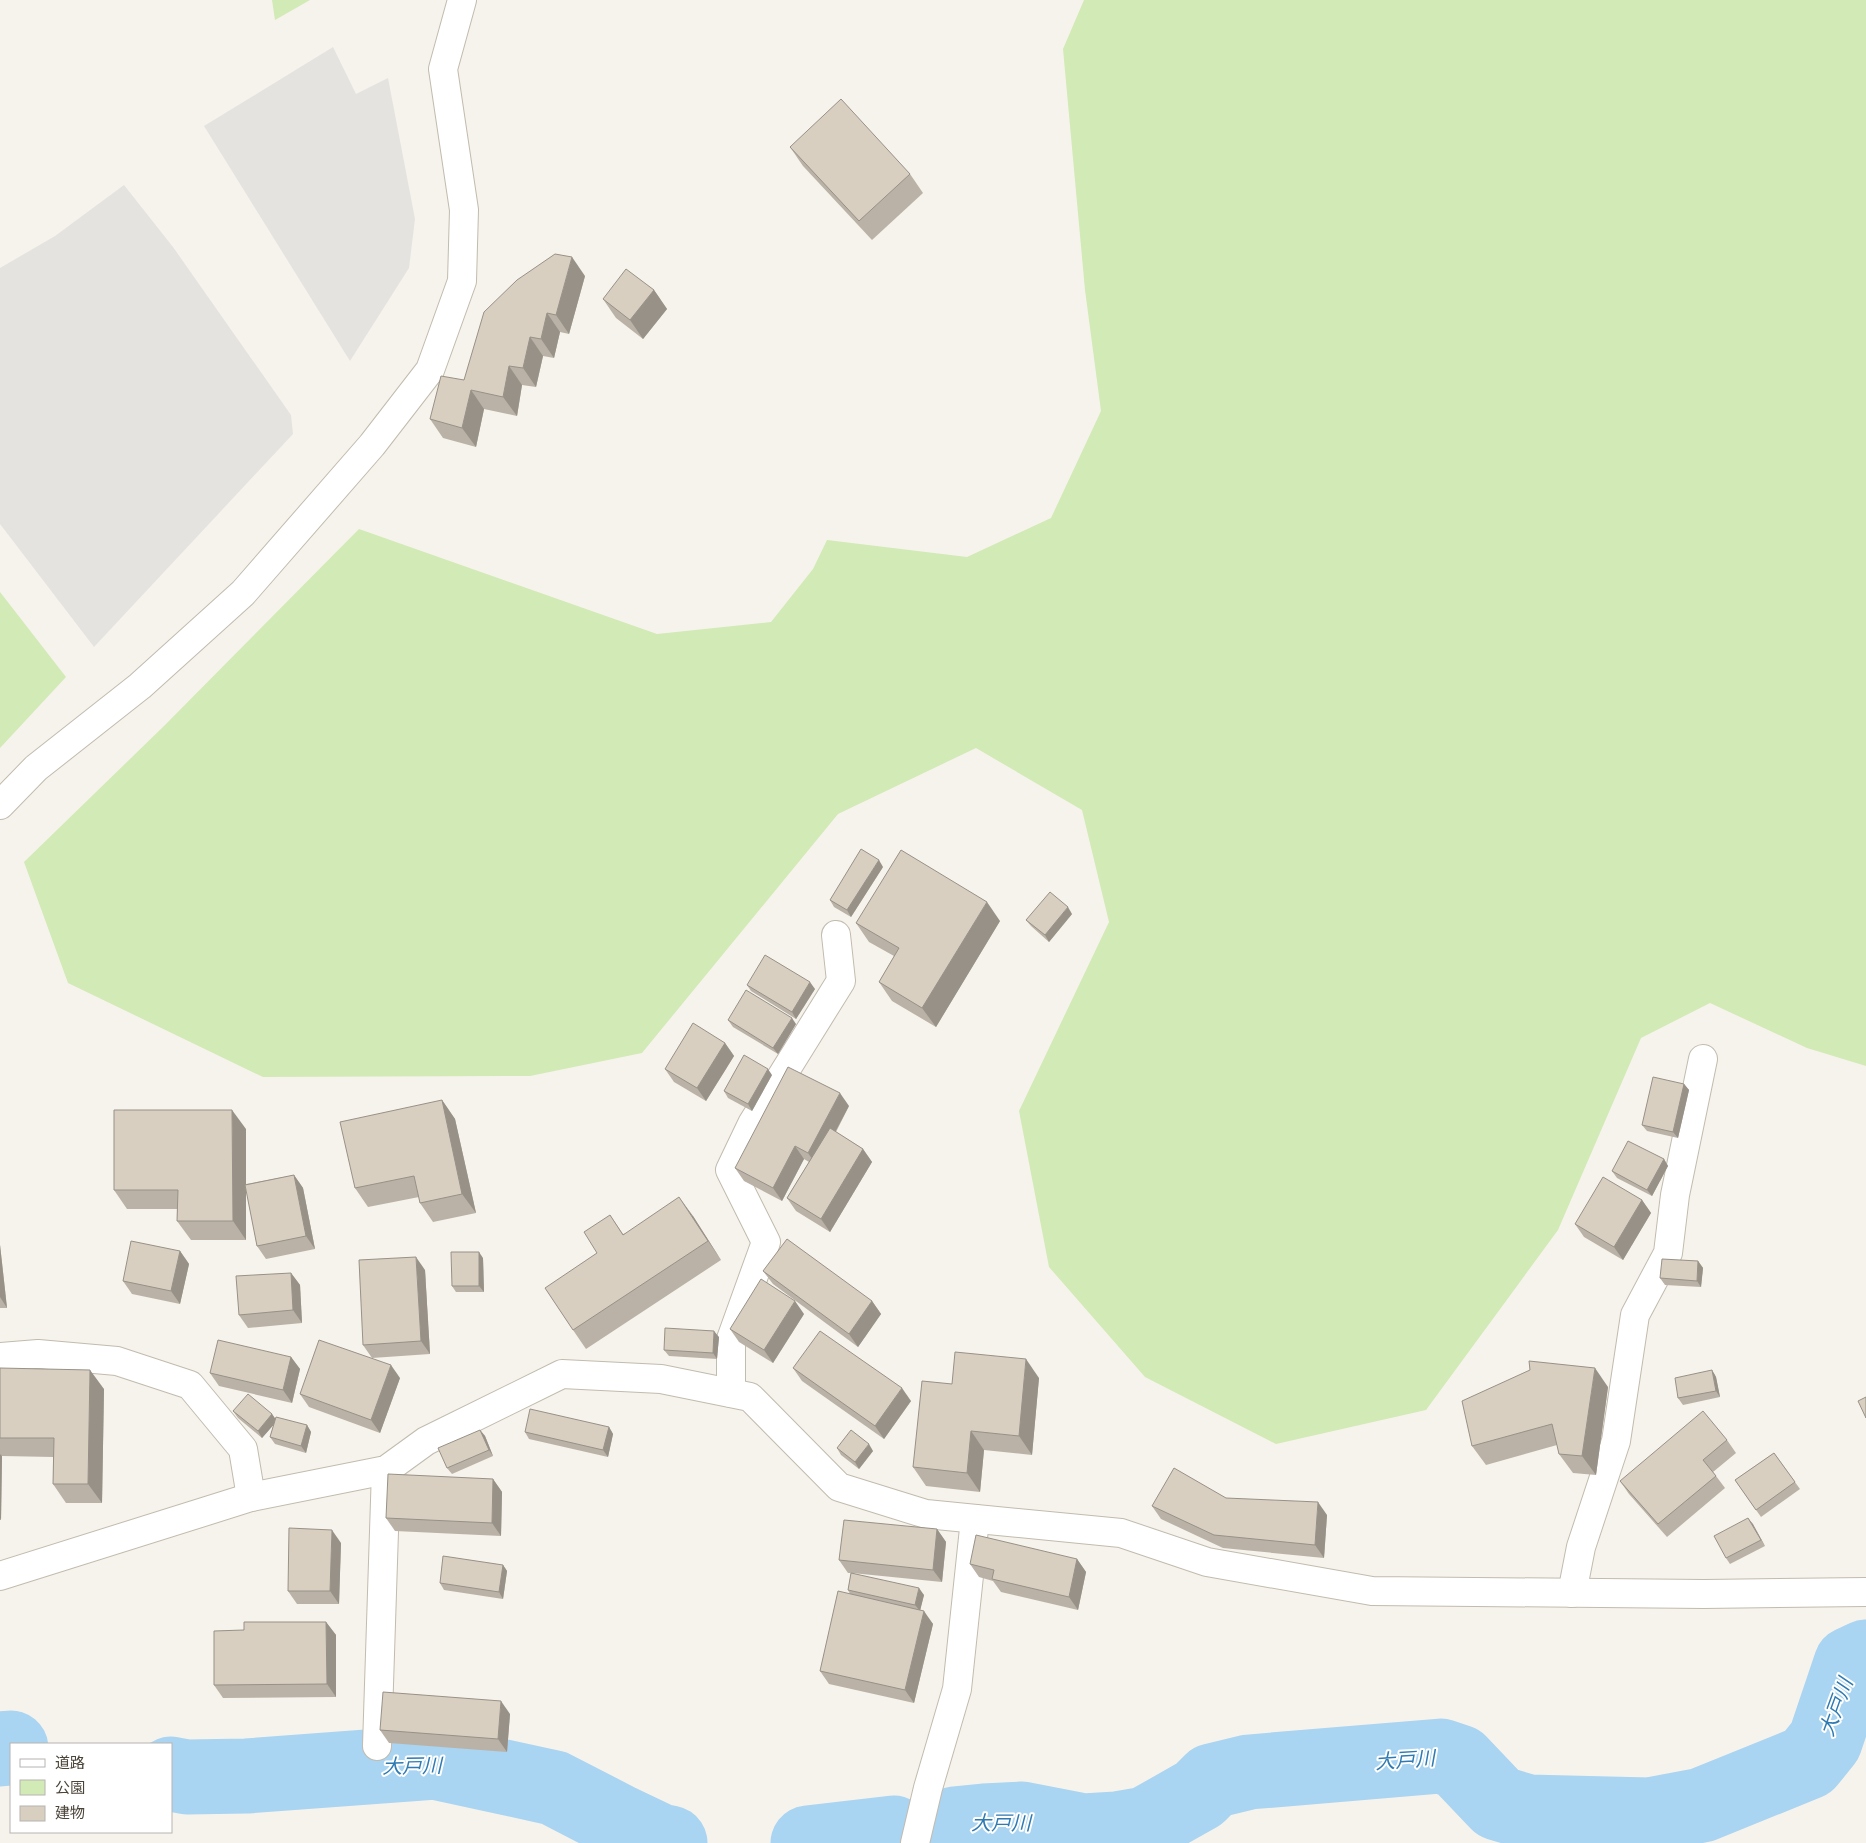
<svg xmlns="http://www.w3.org/2000/svg" width="1866" height="1843" font-family="'Space Grotesk','Noto Sans JP',sans-serif">
  <style>
    .green { fill: #d2eab5 }
    .parking { fill: #e5e3e0 }
    .lines { fill: none; stroke-linecap: round; stroke-linejoin: round }
    .river { stroke: #a9d4f2; stroke-width: 75 }
    .minor-casing { stroke: #c2bbae; stroke-width: 30 }
    .minor { stroke: #fff; stroke-width: 28 }
    .wall { fill: #bab2a6 }
    .shaded-wall { fill: #979187 }
    .building { fill: #d8cfc1; stroke: #979187 }
    .labels { text-anchor: middle; stroke-width: 4; stroke-linejoin: round; paint-order: stroke }
    .water-label { font-size: 20px; font-style: italic; fill: #2e7ab2; stroke: #fff }
  </style>
  <rect width="100%" height="100%" fill="#f6f3ec"/>
  <g class="green">
    <path d="M272,0h38l-35,20z"/>
    <path d="M1084,0h782v1066l-59,-18 -97,-45 -69,35 -83,192 -132,180 -150,34 -131,-67 -96,-110 -30,-156 90,-189 -27,-112 -106,-62 -138,66 -196,239 -112,23 -267,1 -195,-94 -44,-121 141,-137 194,-196 298,105 114,-12 42,-53 14,-29 140,17 84,-39 50,-107 -16,-121 -22,-241z"/>
    <path d="M0,592l66,85 -66,71z"/>
  </g>
  <g class="parking">
    <path d="M333,47l23,47 32,-16 27,141 -6,49 -59,93 -146,-235z"/>
    <path d="M124,185l49,62 118,168 2,19 -199,213 -94,-123v-256l55,-32z"/>
  </g>
  <g class="lines">
    <g class="river">
      <path d="M0,1749l11,-1"/>
      <path d="M171,1774l16,3 60,-1 188,-14 119,26 64,33 42,20 10,2"/>
      <path d="M954,1824l30,-3 38,-2 62,12 33,-2 29,-5 53,-30 13,-13 37,-9 192,-16 18,6 39,41 30,9 121,3 53,-10 106,-43 17,-21 26,-77 15,-7"/>
      <path d="M808,1843l86,-10"/>
    </g>
    <defs>
      <g id="minor">
        <path d="M0,805l36,-37 104,-82 103,-93 129,-148 58,-75 32,-89 2,-71 -21,-141 19,-69"/>
        <path d="M0,1357l38,-3 79,7 73,24 53,64 8,48"/>
        <path d="M731,1393v-54l35,-97 -36,-72 22,-46 89,-143 -5,-46"/>
        <path d="M0,1576l251,-79 135,-27 40,-29 136,-67 99,5 89,18 89,90 87,27 195,19 86,29 165,29 332,3 162,-2"/>
        <path d="M1572,1593l9,-46 35,-106 19,-126 33,-62 7,-58 28,-136"/>
        <path d="M377,1746l9,-276"/>
        <path d="M915,1843l13,-55 29,-99 18,-170"/>
      </g>
    </defs>
    <use href="#minor" class="minor-casing"/>
    <use href="#minor" class="minor"/>
  </g>
  <g class="wall">
    <path d="M790,147l120,27 13,19 -51,47 -69,-74z"/>
    <path d="M585,276l-16,58 -9,-2 -6,26 -11,-2 -7,31 -14,-2 -5,31 -33,-7 -8,38 -33,-9 -13,-19 34,-39z"/>
    <path d="M654,290l13,19 -24,30 -27,-21 -13,-19z"/>
    <path d="M883,867l-32,50 -17,-10 -4,-7z"/>
    <path d="M1072,914l-23,28 -18,-16 -5,-6z"/>
    <path d="M1000,921l-64,106 -44,-26 -13,-19 15,-26 -25,-14 -13,-19z"/>
    <path d="M747,985l68,4 -19,30 -45,-28z"/>
    <path d="M728,1020l68,4 -18,30 -45,-27z"/>
    <path d="M725,1043l9,13 -28,45 -32,-19 -9,-13z"/>
    <path d="M772,1075l-20,36 -24,-13 -4,-7z"/>
    <path d="M1684,1084l5,6 -11,48 -31,-7 -5,-6z"/>
    <path d="M442,1100l13,19 21,94 -43,9 -13,-19 -1,-6 -51,10 -13,-19z"/>
    <path d="M849,1106l-13,26 27,17 9,13 -42,70 -34,-21 -9,-13 22,-36 -5,-3 -22,42 -38,-20 -9,-13z"/>
    <path d="M246,1129v55l48,-9 9,13 12,61 -49,10 -9,-13 -11,-59v53h-55l-14,-19v-12h-50l-13,-19z"/>
    <path d="M1664,1159l4,7 -16,30 -35,-18 -5,-7z"/>
    <path d="M1642,1200l9,13 -28,47 -39,-23 -9,-13z"/>
    <path d="M610,1215l13,19 70,-18 28,44 -135,89 -13,-19 24,-77z"/>
    <path d="M0,1245l7,63h-7z"/>
    <path d="M180,1251l9,13 -9,40 -48,-10 -9,-13z"/>
    <path d="M483,1258l1,34h-28l-4,-6z"/>
    <path d="M1698,1261l5,7 -2,19 -36,-2 -5,-7z"/>
    <path d="M425,1270l5,84 -58,4 -9,-13z"/>
    <path d="M763,1271l109,30 9,13 -23,33 -85,-63z"/>
    <path d="M291,1273l9,12 2,38 -54,5 -9,-13z"/>
    <path d="M804,1314l-31,49 -34,-21 -9,-13z"/>
    <path d="M719,1337l-2,22 -48,-3 -5,-6z"/>
    <path d="M291,1357l9,12 -8,34 -73,-17 -9,-13z"/>
    <path d="M0,1368l104,21 -2,114h-36l-13,-19v-27l-51,-1 -1,64h-1z"/>
    <path d="M793,1368l118,33 -27,38 -82,-58z"/>
    <path d="M1712,1370l4,7 4,20 -37,8 -5,-7z"/>
    <path d="M400,1378l-20,55 -71,-26 -9,-13z"/>
    <path d="M1039,1378l-7,77 -48,-5 -4,42 -54,-6 -13,-19 39,-83z"/>
    <path d="M1608,1387l-12,88 -23,-2 -14,-19 -2,-9 -71,20 -14,-19z"/>
    <path d="M233,1411l39,3 3,5 32,6 4,7 -5,21 -31,-9 -5,-7 4,-13 -12,14 -24,-20z"/>
    <path d="M609,1427l4,7 -5,23 -79,-18 -4,-7z"/>
    <path d="M480,1430l5,6 8,20 -41,18 -5,-6z"/>
    <path d="M1727,1440l9,13 -23,19 12,16 -58,49 -38,-43 -9,-13z"/>
    <path d="M837,1448l36,3 -14,18 -18,-14z"/>
    <path d="M1774,1453l26,36 -39,28 -26,-37z"/>
    <path d="M493,1479l9,13 -1,44 -106,-5 -9,-13z"/>
    <path d="M1226,1498l101,17 -3,43 -101,-10 -62,-29 -9,-13z"/>
    <path d="M1748,1518l17,28 -35,18 -4,-6z"/>
    <path d="M937,1529l9,13 -4,40 -90,-9 72,22 -4,15 13,14 -19,79 -85,-19 -9,-13 30,-77 -2,-4 3,-17h-3l-9,-13z"/>
    <path d="M341,1543l-2,61h-42l-9,-13z"/>
    <path d="M1077,1559l9,13 -8,38 -77,-18 -8,-11 -14,-4 -9,-13z"/>
    <path d="M503,1565l4,6 -4,28 -59,-9 -4,-7z"/>
    <path d="M326,1622l10,13v62l-113,1 -9,-13 30,-55z"/>
    <path d="M510,1714l-3,38 -118,-9 -9,-13z"/>
  </g>
  <g class="shaded-wall">
    <path d="M572,257l13,19 -16,58 -13,-19z"/>
    <path d="M654,290l13,19 -24,30 -13,-19z"/>
    <path d="M547,313l13,19 -6,26 -13,-19z"/>
    <path d="M530,337l13,19 -7,31 -13,-19z"/>
    <path d="M509,366l13,19 -5,31 -14,-19z"/>
    <path d="M471,390l13,19 -8,38 -14,-19z"/>
    <path d="M879,860l4,7 -32,50 -4,-7z"/>
    <path d="M987,902l13,19 -64,106 -14,-19z"/>
    <path d="M1068,907l4,7 -23,28 -4,-7z"/>
    <path d="M810,982l5,7 -19,30 -4,-7z"/>
    <path d="M792,1018l4,6 -18,30 -5,-6z"/>
    <path d="M725,1043l9,13 -28,45 -9,-13z"/>
    <path d="M768,1069l4,6 -20,36 -4,-7z"/>
    <path d="M1684,1084l5,6 -11,48 -5,-6z"/>
    <path d="M840,1093l9,13 -32,60 -9,-13z"/>
    <path d="M442,1100l13,19 21,94 -14,-19z"/>
    <path d="M232,1110l14,19v111l-13,-19z"/>
    <path d="M795,1146l9,13 -22,42 -9,-13z"/>
    <path d="M863,1149l9,13 -42,70 -9,-13z"/>
    <path d="M1664,1159l4,7 -16,30 -5,-6z"/>
    <path d="M294,1175l9,13 12,61 -9,-13z"/>
    <path d="M679,1197l14,19 28,44 -13,-19z"/>
    <path d="M1642,1200l9,13 -28,47 -9,-13z"/>
    <path d="M0,1245l7,63 -7,-11z"/>
    <path d="M180,1251l9,13 -9,40 -9,-13z"/>
    <path d="M479,1252l4,6 1,34 -5,-6z"/>
    <path d="M416,1257l9,13 5,84 -9,-13z"/>
    <path d="M1698,1261l5,7 -2,19 -4,-6z"/>
    <path d="M291,1273l9,12 2,38 -9,-13z"/>
    <path d="M795,1301l9,13 -31,49 -9,-13z"/>
    <path d="M872,1301l9,13 -23,33 -9,-13z"/>
    <path d="M714,1331l5,6 -2,22 -4,-6z"/>
    <path d="M291,1357l9,12 -8,34 -9,-13z"/>
    <path d="M1026,1359l13,19 -7,77 -13,-19z"/>
    <path d="M391,1365l9,13 -20,55 -9,-13z"/>
    <path d="M1595,1368l13,19 -12,88 -14,-19z"/>
    <path d="M90,1370l14,19 -2,114 -14,-19z"/>
    <path d="M1712,1370l4,7 4,20 -4,-6z"/>
    <path d="M902,1388l9,13 -27,38 -9,-13z"/>
    <path d="M272,1414l5,7 -15,17 -4,-7z"/>
    <path d="M307,1425l4,7 -5,21 -5,-7z"/>
    <path d="M609,1427l4,7 -5,23 -5,-7z"/>
    <path d="M480,1430l5,6 8,20 -4,-6z"/>
    <path d="M971,1431l13,19 -4,42 -13,-19z"/>
    <path d="M869,1444l4,7 -14,18 -4,-7z"/>
    <path d="M0,1454l2,2 -1,64 -1,-2z"/>
    <path d="M493,1479l9,13 -1,44 -9,-13z"/>
    <path d="M1318,1502l9,13 -3,43 -9,-13z"/>
    <path d="M1748,1518l5,6 12,22 -4,-6z"/>
    <path d="M937,1529l9,13 -4,40 -9,-12z"/>
    <path d="M332,1530l9,13 -2,61 -9,-13z"/>
    <path d="M1077,1559l9,13 -8,38 -9,-13z"/>
    <path d="M503,1565l4,6 -4,28 -4,-7z"/>
    <path d="M919,1588l5,7 -4,16 -5,-6z"/>
    <path d="M924,1611l9,13 -19,79 -9,-13z"/>
    <path d="M326,1622l10,13v62l-9,-13z"/>
    <path d="M501,1701l9,13 -3,38 -9,-13z"/>
  </g>
  <g class="building">
    <path d="M841,99l69,75 -51,47 -69,-74z"/>
    <path d="M555,254l17,3 -16,58 -9,-2 -6,26 -11,-2 -7,31 -14,-2 -6,31 -32,-7 -9,38 -32,-9 11,-43 23,4 20,-68 33,-32z"/>
    <path d="M626,269l28,21 -24,30 -27,-21z"/>
    <path d="M861,849l18,11 -32,50 -17,-10z"/>
    <path d="M901,850l86,52 -65,106 -43,-26 20,-34 -43,-25z"/>
    <path d="M1050,892l18,15 -23,28 -19,-15z"/>
    <path d="M765,955l45,27 -18,30 -45,-27z"/>
    <path d="M746,990l46,28 -19,30 -45,-28z"/>
    <path d="M693,1023l32,20 -28,45 -32,-19z"/>
    <path d="M744,1055l24,14 -20,35 -24,-13z"/>
    <path d="M788,1067l52,26 -32,60 -13,-7 -22,42 -38,-20z"/>
    <path d="M1653,1077l31,7 -11,48 -31,-7z"/>
    <path d="M442,1100l20,94 -42,9 -6,-27 -59,12 -15,-66z"/>
    <path d="M114,1110h118l1,111h-56l1,-31h-64z"/>
    <path d="M830,1128l33,21 -42,70 -34,-21z"/>
    <path d="M1628,1141l36,18 -17,31 -35,-19z"/>
    <path d="M294,1175l12,61 -49,10 -12,-61z"/>
    <path d="M1603,1177l39,23 -28,47 -39,-23z"/>
    <path d="M679,1197l29,44 -135,89 -28,-42 52,-35 -13,-21 26,-17 13,20z"/>
    <path d="M787,1239l85,62 -23,33 -86,-63z"/>
    <path d="M131,1241l49,10 -9,40 -48,-10z"/>
    <path d="M451,1252h28v34h-27z"/>
    <path d="M416,1257l5,84 -58,4 -4,-85z"/>
    <path d="M1662,1259l36,2 -1,20 -37,-3z"/>
    <path d="M291,1273l2,37 -54,5 -3,-39z"/>
    <path d="M761,1279l34,22 -31,49 -34,-21z"/>
    <path d="M665,1328l49,3 -1,22 -49,-3z"/>
    <path d="M820,1331l82,57 -27,38 -82,-58z"/>
    <path d="M218,1340l73,17 -8,33 -73,-17z"/>
    <path d="M319,1340l72,25 -20,55 -71,-26z"/>
    <path d="M955,1352l71,7 -7,77 -48,-5 -4,42 -54,-6 9,-86 30,3z"/>
    <path d="M1529,1361l66,7 -13,88 -23,-2 -7,-30 -80,22 -10,-45 68,-31z"/>
    <path d="M0,1368l90,2 -2,114h-35l1,-46h-54z"/>
    <path d="M1712,1370l4,21 -38,7 -3,-20z"/>
    <path d="M248,1394l24,20 -14,17 -25,-20z"/>
    <path d="M1866,1397v21l-8,-17z"/>
    <path d="M530,1409l79,18 -6,23 -78,-18z"/>
    <path d="M1703,1411l24,29 -24,20 13,16 -58,48 -38,-43z"/>
    <path d="M276,1417l31,8 -6,21 -31,-9z"/>
    <path d="M480,1430l9,20 -42,18 -9,-20z"/>
    <path d="M851,1430l18,14 -14,18 -18,-14z"/>
    <path d="M1774,1453l21,29 -39,28 -21,-30z"/>
    <path d="M1174,1468l52,30 92,4 -3,43 -101,-10 -62,-29z"/>
    <path d="M388,1474l105,5 -1,44 -106,-5z"/>
    <path d="M1748,1518l13,22 -35,18 -12,-22z"/>
    <path d="M844,1520l93,9 -4,41 -94,-10z"/>
    <path d="M289,1528l43,2 -2,61h-42z"/>
    <path d="M976,1535l101,24 -8,38 -77,-18 2,-9 -24,-6z"/>
    <path d="M443,1556l60,9 -4,27 -59,-9z"/>
    <path d="M851,1573l68,15 -4,17 -67,-15z"/>
    <path d="M838,1591l86,20 -19,79 -85,-19z"/>
    <path d="M244,1622h82l1,62 -113,1v-54l30,-1z"/>
    <path d="M383,1692l118,9 -3,38 -118,-9z"/>
  </g>
  <g class="labels">
    <g class="water-label">
      <text transform="translate(1836 1707) rotate(-70)" y="7">大戸川</text>
      <text transform="translate(1405 1760) rotate(-4)" y="7">大戸川</text>
      <text transform="translate(412 1766) rotate(-1)" y="7">大戸川</text>
      <text x="1001" y="1830">大戸川</text>
    </g>
  </g>
  <rect x="10" y="1743" width="162" height="90" fill="#ffffff" stroke="#b7b4b0"/>
  <rect x="20" y="1759" width="25" height="8" fill="#ffffff" stroke="#b7b4b0"/>
  <text x="55" y="1768" font-size="15" fill="#4b4439">道路</text>
  <rect x="20" y="1780" width="25" height="15" fill="#d2eab5" stroke="#b7b4b0"/>
  <text x="55" y="1793" font-size="15" fill="#4b4439">公園</text>
  <rect x="20" y="1806" width="25" height="15" fill="#d8cfc1" stroke="#b7b4b0"/>
  <text x="55" y="1818" font-size="15" fill="#4b4439">建物</text>
</svg>
